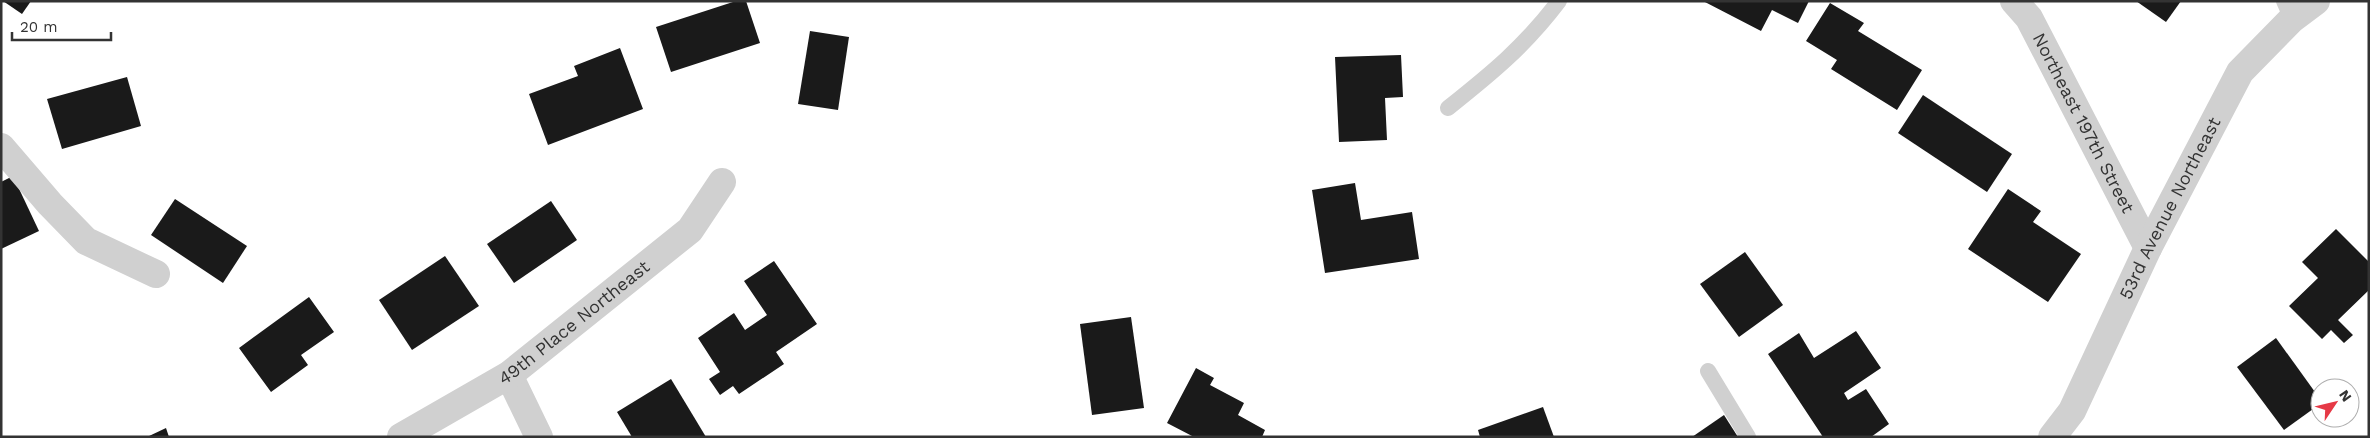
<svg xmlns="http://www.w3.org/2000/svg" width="2370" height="438" font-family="'Work Sans',sans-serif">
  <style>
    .building { fill: #1a1a1a }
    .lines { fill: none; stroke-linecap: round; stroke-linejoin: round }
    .lane { stroke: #d0d0d0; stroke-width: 16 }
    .street { stroke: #d0d0d0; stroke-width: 28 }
    .labels { text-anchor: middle; stroke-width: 5; stroke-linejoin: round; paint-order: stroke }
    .street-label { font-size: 18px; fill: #333; stroke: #fff }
  </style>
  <rect width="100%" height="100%" fill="#fff"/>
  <g class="building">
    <path d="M3,1h28l-9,13z"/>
    <path d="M736,1h10l14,42 -89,29 -15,-45z"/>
    <path d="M1703,1h106l-11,22 -26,-13 -11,21z"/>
    <path d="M2136,1h45l-15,21z"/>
    <path d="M1830,3l34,20 -6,8 64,39 -25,40 -66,-41 6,-9 -31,-19z"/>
    <path d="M810,31l39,6 -11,73 -40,-6z"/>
    <path d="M620,48l23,61 -95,36 -19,-51 49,-18 -4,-10z"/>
    <path d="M1401,55l2,42 -18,1 2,42 -48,2 -4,-85z"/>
    <path d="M127,77l14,49 -79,23 -15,-50z"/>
    <path d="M1923,95l89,59 -25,38 -89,-59z"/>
    <path d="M13,176l26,55 -38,18v-67z"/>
    <path d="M1355,183l6,37 51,-8 7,47 -94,14 -13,-83z"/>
    <path d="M2008,189l33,22 -8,11 48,32 -33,48 -80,-53z"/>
    <path d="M175,199l72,47 -24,37 -72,-48z"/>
    <path d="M551,201l26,39 -63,43 -27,-39z"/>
    <path d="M2336,229l33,33v28l-31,30 15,15 -9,8 -13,-13 -9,9 -33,-33 29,-28 -16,-16z"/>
    <path d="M1745,252l38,53 -44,32 -39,-53z"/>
    <path d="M445,256l34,50 -67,44 -33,-50z"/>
    <path d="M774,261l43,63 -41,28 8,12 -45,30 -6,-8 -13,9 -11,-16 11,-7 -22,-34 36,-25 11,17 22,-15 -23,-34z"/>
    <path d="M309,297l25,35 -33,23 7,10 -37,27 -32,-44z"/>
    <path d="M1131,317l13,91 -52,7 -12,-91z"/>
    <path d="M1856,331l25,37 -37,25 4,7 18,-11 23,35 -18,13h-48l-55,-83 31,-21 15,25z"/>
    <path d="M2276,338l44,61v5l-36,26 -47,-63z"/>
    <path d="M1196,368l18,10 -4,7 34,18 -6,12 27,15 -3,7h-68l-27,-14z"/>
    <path d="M671,379l35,58h-74l-15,-25z"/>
    <path d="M1543,407l11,30h-74l-2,-7z"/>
    <path d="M1724,415l14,22h-46z"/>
    <path d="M166,428l3,9h-22z"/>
  </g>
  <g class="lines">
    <g class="lane">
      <path d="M2284,1l8,18"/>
      <path d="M1448,108c44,-35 77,-62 111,-107"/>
      <path d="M1708,371l40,66"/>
    </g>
    <g class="street">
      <path id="s1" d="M2014,1l15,17 119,230"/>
      <path d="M1,147l49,57 36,37 70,33"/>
      <path d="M509,375l30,62"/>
      <path id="s2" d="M401,437l108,-62 181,-145 32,-48"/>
      <path id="s3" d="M2052,437l20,-26 76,-163 92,-176 52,-53 24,-18"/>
    </g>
  </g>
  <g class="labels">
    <g class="street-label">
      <text dy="6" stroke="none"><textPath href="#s1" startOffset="141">Northeast 197th Street</textPath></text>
      <text dy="6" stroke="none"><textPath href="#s3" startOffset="258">53rd Avenue Northeast</textPath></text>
      <text dy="6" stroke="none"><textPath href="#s2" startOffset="208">49th Place Northeast</textPath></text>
    </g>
  </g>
  <rect width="2370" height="438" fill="none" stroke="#333333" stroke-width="5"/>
  <g transform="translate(2335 403) rotate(55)"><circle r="24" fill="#ffffff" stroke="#adadad"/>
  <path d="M0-4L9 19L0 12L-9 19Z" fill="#e63946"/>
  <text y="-8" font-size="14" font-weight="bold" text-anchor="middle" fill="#333333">N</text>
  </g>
  <path d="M12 32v8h99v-8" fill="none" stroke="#333333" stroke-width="2.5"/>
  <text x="20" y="32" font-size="15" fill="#333333" stroke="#ffffff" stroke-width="4" paint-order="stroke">20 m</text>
</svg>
